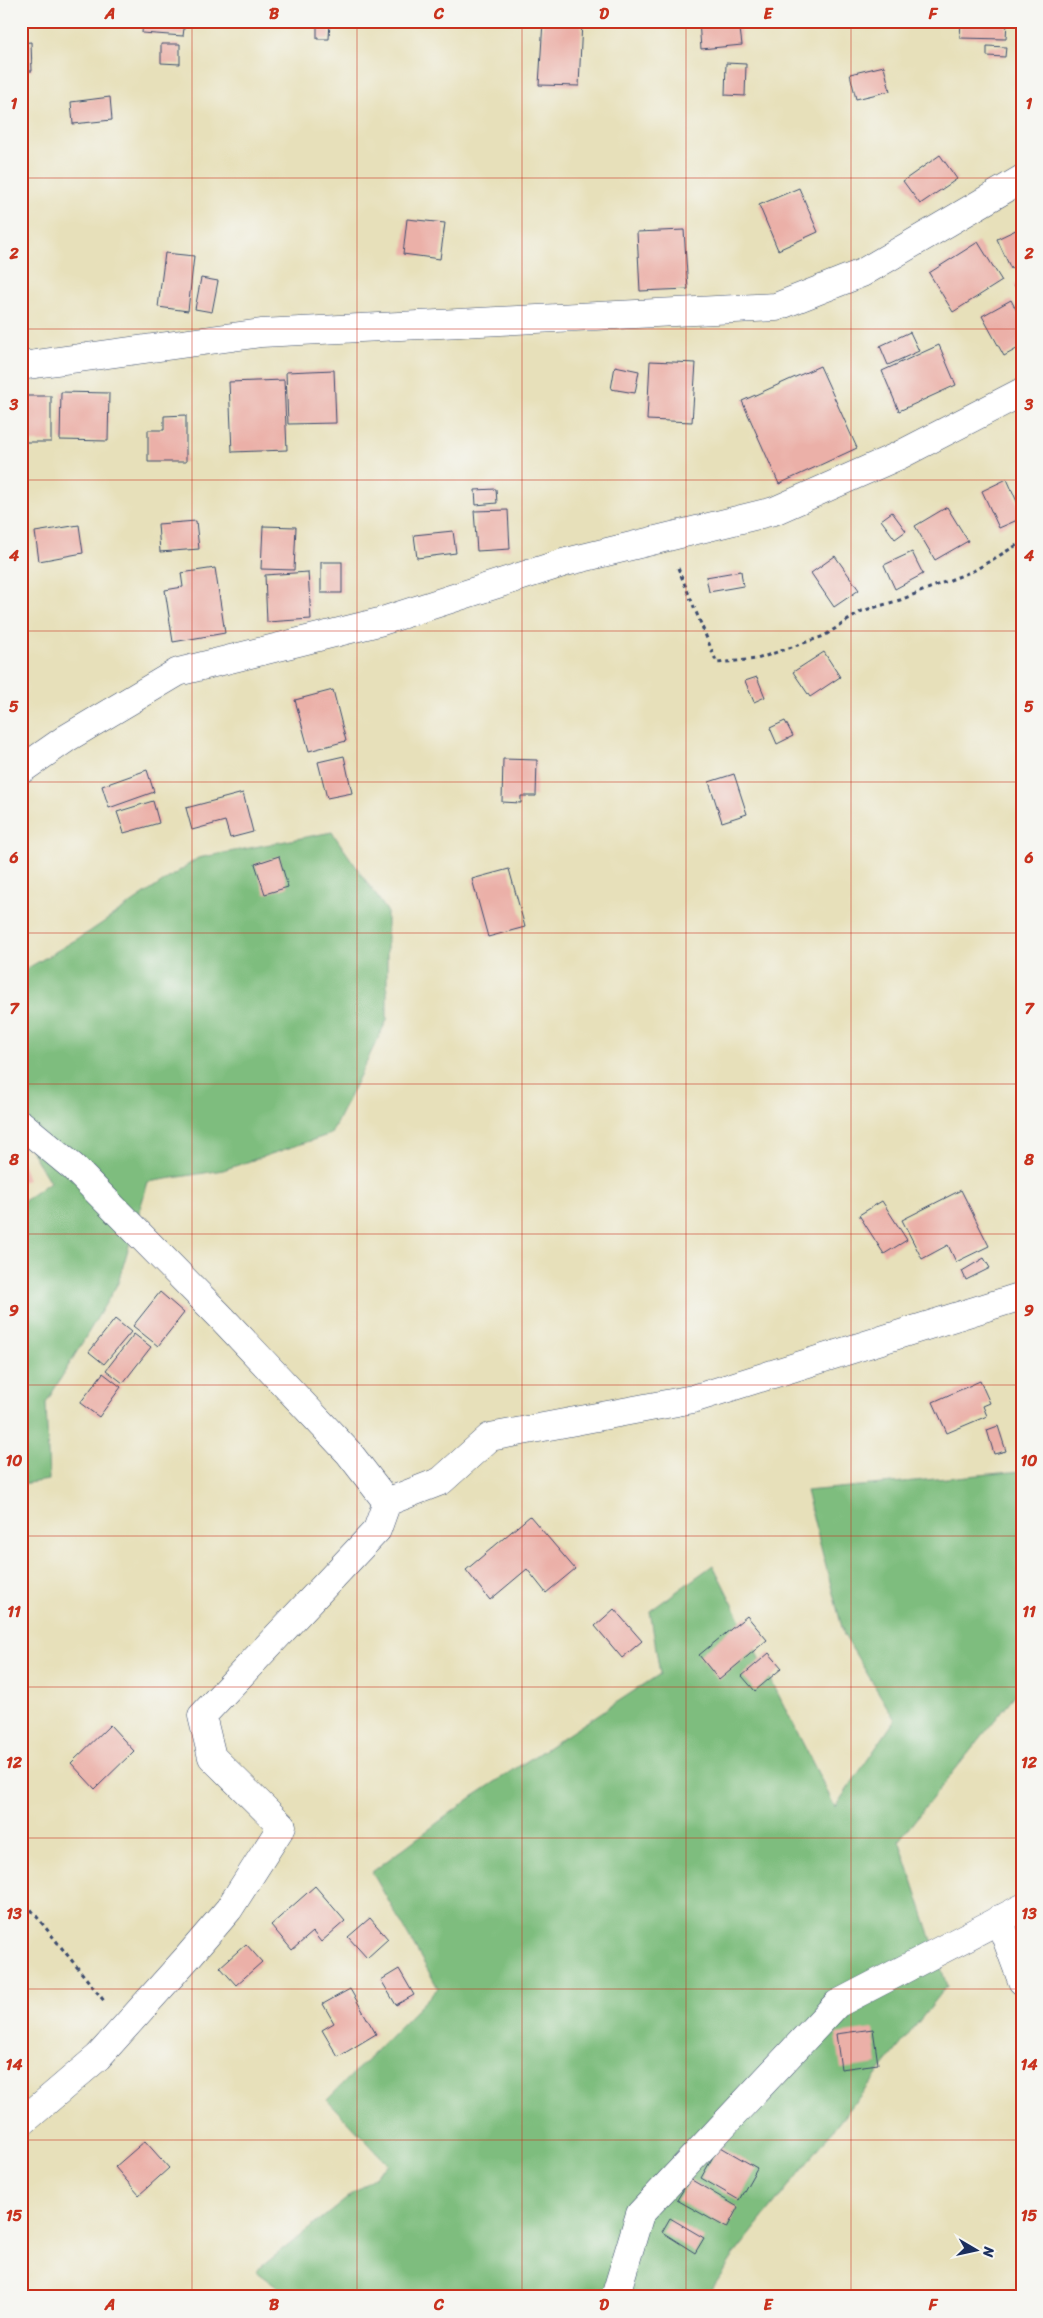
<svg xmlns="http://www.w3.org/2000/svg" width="1043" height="2318" font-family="Sriracha,sans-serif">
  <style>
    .forest { fill: #7ebd7e; stroke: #4c766e }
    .building { fill: #ebb0a8 }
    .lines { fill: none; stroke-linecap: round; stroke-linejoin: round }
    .minor-casing { stroke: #3a4a6c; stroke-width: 29 }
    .path { stroke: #3a4a6c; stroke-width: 3; stroke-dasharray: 4 4; stroke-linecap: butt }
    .minor { stroke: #fff; stroke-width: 28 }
    .grid { fill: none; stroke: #c8321e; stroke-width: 1; stroke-opacity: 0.55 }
    .neatline { fill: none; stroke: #c8321e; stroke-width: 2 }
    .grid-label { font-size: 16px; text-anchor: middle; font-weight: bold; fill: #c8321e }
  </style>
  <rect width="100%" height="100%" fill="#f6f6f2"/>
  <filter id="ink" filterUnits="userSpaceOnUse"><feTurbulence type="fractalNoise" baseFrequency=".02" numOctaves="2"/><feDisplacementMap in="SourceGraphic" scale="10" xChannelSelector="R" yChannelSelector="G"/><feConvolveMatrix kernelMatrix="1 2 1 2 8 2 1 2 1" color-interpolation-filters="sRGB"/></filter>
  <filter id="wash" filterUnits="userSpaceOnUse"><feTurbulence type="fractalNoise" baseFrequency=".0096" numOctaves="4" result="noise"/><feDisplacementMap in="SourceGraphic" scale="20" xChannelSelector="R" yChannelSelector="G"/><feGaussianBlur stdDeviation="1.12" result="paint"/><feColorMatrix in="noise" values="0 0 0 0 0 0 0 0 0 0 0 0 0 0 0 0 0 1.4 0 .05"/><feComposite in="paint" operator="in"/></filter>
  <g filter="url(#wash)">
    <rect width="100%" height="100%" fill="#e7e0ba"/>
    <g class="forest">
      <path d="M332,832l55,79v109l-56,114 -108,36 -75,12 -30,101 -72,120 3,77 -28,4v-281l29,-21 -29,-48v-162l68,-40 109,-74z"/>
      <path d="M1022,1471v215l-123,154 48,146 -213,269 -27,42h-415l-36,-26 133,-106 -62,-65 111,-112 -66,-116 100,-75 188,-123 -10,-63 63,-46 122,242 60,-87 -51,-85 -38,-144z"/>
    </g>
    <g id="blocks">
      <g class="building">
        <path d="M143,21h42l-2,15 -41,-3z"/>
        <path d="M317,21h13l-1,18h-12z"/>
        <path d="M543,21h39l-3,65 -40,-1z"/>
        <path d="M699,21h40l3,24 -41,4z"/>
        <path d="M961,21h46l-1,18 -46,-1z"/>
        <path d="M31,42l1,29h-11v-28z"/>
        <path d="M161,44h19v20l-19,-1z"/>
        <path d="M987,46l19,1 -1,10 -18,-1z"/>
        <path d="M726,63l20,1 -1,32 -20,-1z"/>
        <path d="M884,66l6,25 -34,8 -6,-25z"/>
        <path d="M110,97l2,23 -39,4 -2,-22z"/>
        <path d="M940,155l17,24 -37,25 -17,-23z"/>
        <path d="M799,188l19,44 -40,18 -19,-45z"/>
        <path d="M407,219l38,4 -5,36 -37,-5z"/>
        <path d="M1022,227v36l-11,6 -14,-30z"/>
        <path d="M684,230l4,59 -48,2 -3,-59z"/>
        <path d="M978,242l24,39 -49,31 -24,-39z"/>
        <path d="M165,253l29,3 -6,55 -30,-4z"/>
        <path d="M201,278l17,3 -6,31 -17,-3z"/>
        <path d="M1022,281v19l-8,-16z"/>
        <path d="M1011,300l11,21v25l-18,10 -22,-40z"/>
        <path d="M910,332l9,19 -31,14 -8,-19z"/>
        <path d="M939,345l17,40 -57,26 -17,-40z"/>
        <path d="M650,361l46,2 -4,59 -45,-2z"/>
        <path d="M615,366l24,5 -4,22 -24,-4z"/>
        <path d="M820,366l37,82 -78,36 -37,-83z"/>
        <path d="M334,370l2,53 -48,1 -2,-52z"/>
        <path d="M284,380l3,70 -55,2 -3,-70z"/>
        <path d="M61,392l48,1 -1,48 -48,-1z"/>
        <rect x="23" y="396" width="28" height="46"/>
        <path d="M186,415v47h-38v-32h16v-14z"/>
        <path d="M1007,479l15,34v5l-23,10 -17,-37z"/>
        <path d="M496,489l1,14 -21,2 -1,-15z"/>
        <path d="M947,507l21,34 -33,19 -20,-34z"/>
        <path d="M508,510l2,39 -33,2 -3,-40z"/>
        <path d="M892,512l14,19 -11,8 -14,-19z"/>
        <path d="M196,521l3,28 -39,3 -2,-28z"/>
        <path d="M79,525l4,28 -44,8 -4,-29z"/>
        <path d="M263,526l33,1 -2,43 -33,-1z"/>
        <path d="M453,531l3,22 -39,5 -3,-23z"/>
        <path d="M912,552l11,22 -28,15 -11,-24z"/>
        <path d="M835,556l24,34 -25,17 -23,-34z"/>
        <rect x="321" y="562" width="21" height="31"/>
        <path d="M215,568l10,65 -52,9 -8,-52 18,-3 -2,-14z"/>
        <path d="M741,571l2,15 -34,6 -3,-15z"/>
        <path d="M308,572l3,47 -44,3 -2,-47z"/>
        <path d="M824,652l16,25 -30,20 -17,-25z"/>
        <path d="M757,677l8,20 -11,5 -9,-21z"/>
        <path d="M333,690l13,51 -37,10 -14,-51z"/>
        <path d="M785,721l8,15 -16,8 -7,-16z"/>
        <path d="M344,756l8,37 -25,5 -9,-36z"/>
        <path d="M503,759l34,1 -1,36h-15v7l-19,-1z"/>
        <path d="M147,770l7,22 -45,16 -7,-22z"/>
        <path d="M734,774l13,40 -25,8 -13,-40z"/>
        <path d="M243,793l10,39 -23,6 -5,-17 -33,9 -6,-22z"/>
        <path d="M153,801l6,22 -35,10 -7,-21z"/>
        <path d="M279,856l9,31 -23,7 -10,-30z"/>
        <path d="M509,869l16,58 -37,10 -16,-58z"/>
        <path d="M21,1159l7,21 -7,2z"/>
        <path d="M961,1190l28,56 -33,16 -8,-17 -26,14 -20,-39z"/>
        <path d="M882,1201l25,39 -23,14 -25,-39z"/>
        <path d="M984,1258l6,10 -24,12 -4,-9z"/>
        <path d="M160,1292l24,21 -26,33 -25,-20z"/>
        <path d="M115,1319l16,13 -27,32 -15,-12z"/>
        <path d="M134,1334l17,13 -28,36 -17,-13z"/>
        <path d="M103,1373l18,14 -22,30 -19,-14z"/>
        <path d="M980,1381l10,22 -7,3 4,10 -40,17 -14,-31z"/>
        <path d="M998,1426l8,25 -12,3 -7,-24z"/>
        <path d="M530,1516l45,53 -29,24 -19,-24 -37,31 -24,-30z"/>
        <path d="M614,1609l28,32 -20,17 -27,-32z"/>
        <path d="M747,1616l20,24 -48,40 -20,-25z"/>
        <path d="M769,1653l13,15 -27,23 -13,-15z"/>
        <path d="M110,1725l24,26 -39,38 -24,-26z"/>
        <path d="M315,1886l30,35 -24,21 -8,-10 -21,18 -21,-25z"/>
        <path d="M370,1918l18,21 -21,19 -19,-21z"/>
        <path d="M246,1944l16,18 -26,23 -16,-18z"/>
        <path d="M399,1969l15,26 -18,10 -15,-25z"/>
        <path d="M350,1989l26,45 -38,23 -16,-27 12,-7 -11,-19z"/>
        <path d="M873,2029l5,35 -37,5 -5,-35z"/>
        <path d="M145,2141l24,27 -30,27 -24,-28z"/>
        <path d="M719,2146l38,22 -18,32 -38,-22z"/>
        <path d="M690,2179l48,28 -11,21 -50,-28z"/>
        <path d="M670,2218l34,20 -9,15 -33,-21z"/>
      </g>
    </g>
  </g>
  <g filter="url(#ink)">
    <use href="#blocks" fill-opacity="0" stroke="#3a4a6c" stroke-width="1"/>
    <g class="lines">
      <defs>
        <g id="minor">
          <path d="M21,366l240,-33 515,-26 86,-34 160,-94"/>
          <path d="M21,770l46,-32 111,-66 201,-50 187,-60 208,-51 124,-55 124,-64"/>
          <path d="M21,1124l52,43 146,148 130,138 38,49"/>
          <path d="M999,1919l23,62"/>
          <path d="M21,2123l77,-66 89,-99 42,-49 53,-83 -70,-69 -10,-41 175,-186 10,-28 54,-21 49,-44 203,-38 329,-103"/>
          <path d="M615,2297l25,-83 197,-210 185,-96"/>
        </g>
      </defs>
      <use href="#minor" class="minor-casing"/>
      <g class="path">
        <path d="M678,568l39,95 40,-4 67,-23 38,-25 38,-11 75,-30 47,-28"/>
        <path d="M21,1897l84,105"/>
      </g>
      <use href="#minor" class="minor"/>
    </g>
  </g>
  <path class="grid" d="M192,21v2276M357,21v2276M522,21v2276M686,21v2276M851,21v2276M21,178h1001M21,329h1001M21,480h1001M21,631h1001M21,782h1001M21,933h1001M21,1084h1001M21,1234h1001M21,1385h1001M21,1536h1001M21,1687h1001M21,1838h1001M21,1989h1001M21,2140h1001"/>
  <rect width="1043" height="2318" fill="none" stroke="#f6f6f2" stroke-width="55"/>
  <g transform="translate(976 2250) rotate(99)" stroke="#f6f6f2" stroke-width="4" paint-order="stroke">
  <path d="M0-4L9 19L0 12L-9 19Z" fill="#1b2f5e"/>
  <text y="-8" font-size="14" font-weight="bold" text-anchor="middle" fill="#1b2f5e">N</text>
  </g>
  <rect x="28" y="28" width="988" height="2262" class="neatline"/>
  <g class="grid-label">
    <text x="110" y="19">A</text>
    <text x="274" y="19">B</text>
    <text x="439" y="19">C</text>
    <text x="604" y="19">D</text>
    <text x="768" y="19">E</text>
    <text x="933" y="19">F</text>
    <text x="14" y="109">1</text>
    <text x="1029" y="109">1</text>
    <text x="14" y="259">2</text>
    <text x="1029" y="259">2</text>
    <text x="14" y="410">3</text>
    <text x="1029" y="410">3</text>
    <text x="14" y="561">4</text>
    <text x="1029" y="561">4</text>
    <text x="14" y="712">5</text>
    <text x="1029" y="712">5</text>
    <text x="14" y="863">6</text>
    <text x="1029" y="863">6</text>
    <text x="14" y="1014">7</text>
    <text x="1029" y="1014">7</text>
    <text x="14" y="1165">8</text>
    <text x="1029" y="1165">8</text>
    <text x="14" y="1316">9</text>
    <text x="1029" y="1316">9</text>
    <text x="14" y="1466">10</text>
    <text x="1029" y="1466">10</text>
    <text x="14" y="1617">11</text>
    <text x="1029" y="1617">11</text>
    <text x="14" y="1768">12</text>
    <text x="1029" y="1768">12</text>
    <text x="14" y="1919">13</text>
    <text x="1029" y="1919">13</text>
    <text x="14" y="2070">14</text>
    <text x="1029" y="2070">14</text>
    <text x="14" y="2221">15</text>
    <text x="1029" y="2221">15</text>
    <text x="110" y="2310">A</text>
    <text x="274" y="2310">B</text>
    <text x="439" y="2310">C</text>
    <text x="604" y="2310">D</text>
    <text x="768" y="2310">E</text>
    <text x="933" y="2310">F</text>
  </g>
</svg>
